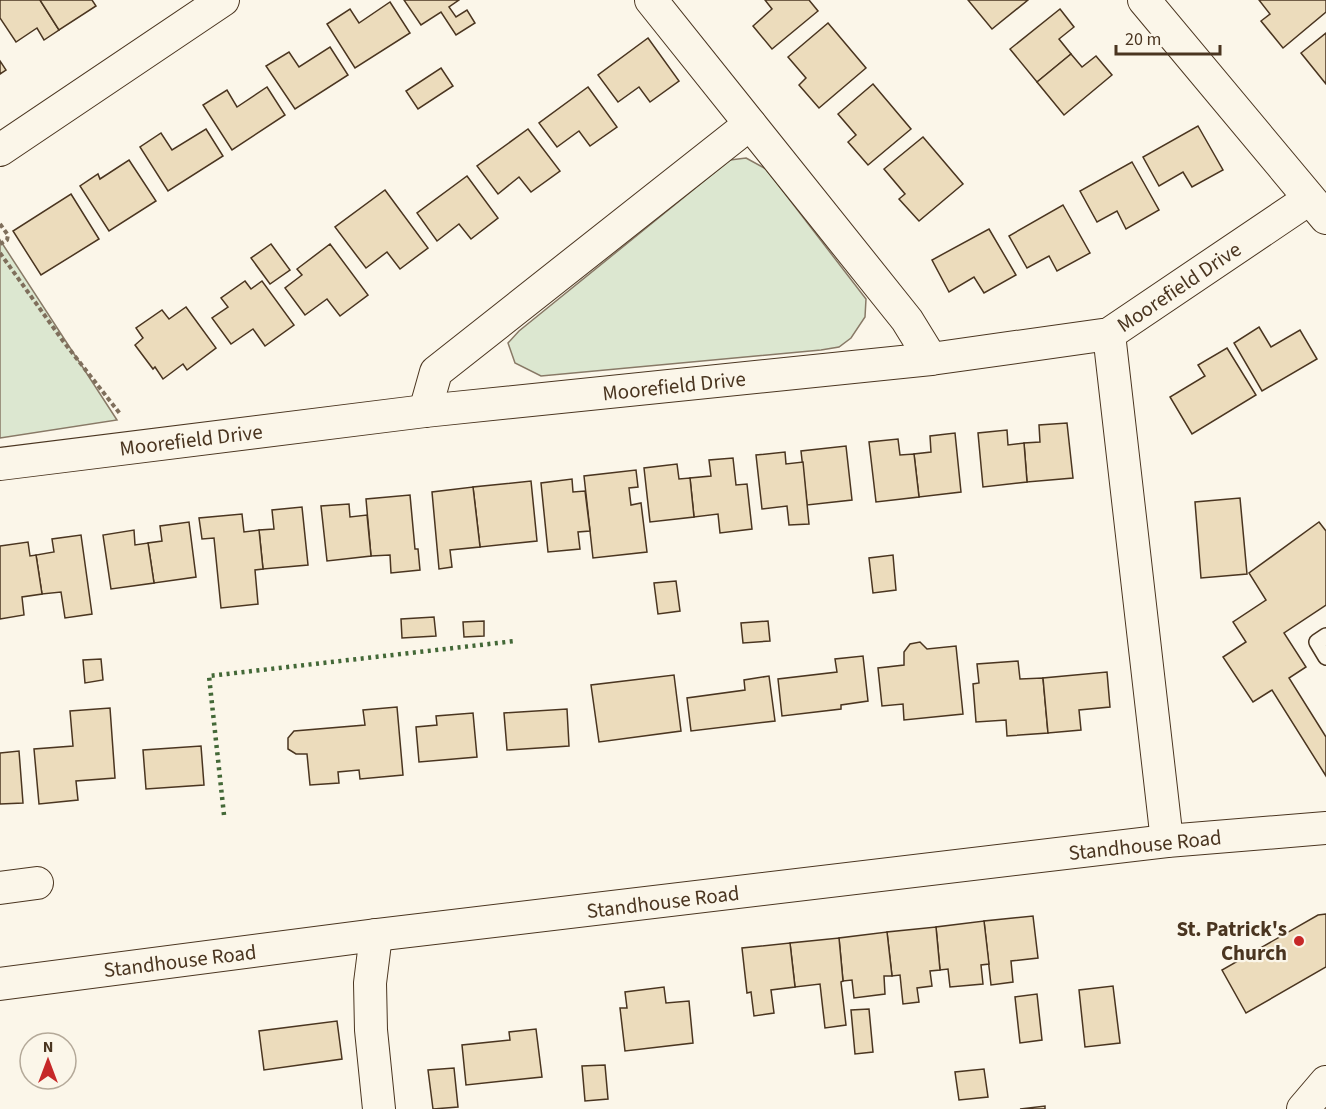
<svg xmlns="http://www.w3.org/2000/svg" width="1326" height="1109" font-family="'Source Sans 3',sans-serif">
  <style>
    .green { fill: #dce7d0; stroke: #887966; stroke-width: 1.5 }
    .building { fill: #ecdcbc; stroke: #4a3520; stroke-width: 1.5 }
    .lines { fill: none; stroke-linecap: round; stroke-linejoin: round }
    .service-casing { stroke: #4a3520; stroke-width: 18 }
    .minor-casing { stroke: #4a3520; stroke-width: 34 }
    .path { stroke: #7f6f5c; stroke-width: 4; stroke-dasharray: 4.5 3; stroke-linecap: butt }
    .service { stroke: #fbf6e9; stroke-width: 15 }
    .minor { stroke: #fbf6e9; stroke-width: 32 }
    .hedge { stroke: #436837; stroke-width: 4.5; stroke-dasharray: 3 4.5; stroke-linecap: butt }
    .poi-dot { fill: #c62828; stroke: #fbf6e9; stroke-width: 2 }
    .labels { text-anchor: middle; stroke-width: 4.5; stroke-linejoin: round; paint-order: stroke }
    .street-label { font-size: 21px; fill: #4a3520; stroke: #fbf6e9 }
    .poi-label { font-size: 21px; font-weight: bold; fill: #4a3520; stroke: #fbf6e9; text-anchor: end }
  </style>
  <rect width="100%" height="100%" fill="#fbf6e9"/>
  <g class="green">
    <path d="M746,158l20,11 100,130 -1,18 -14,21 -12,9 -18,3 -280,26 -26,-13 -7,-20 11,-12 211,-171z"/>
    <path d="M0,240l117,180 -117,18z"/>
  </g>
  <g class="building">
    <path d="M0,0h40l19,30 -15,10 -7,-12 -21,14 -16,-24z"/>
    <path d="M40,0h52l4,6 -37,24z"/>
    <path d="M404,0h55l-10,7 7,10 11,-7 8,13 -19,12 -15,-23 -20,13z"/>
    <path d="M765,0h44l9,11 -46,38 -19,-23 19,-17z"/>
    <path d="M968,0h60l-36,29z"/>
    <path d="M1259,0h67v12l-43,36 -22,-27 9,-7z"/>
    <path d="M390,2l20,31 -55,35 -28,-44 23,-15 9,14z"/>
    <path d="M1060,9l14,18 -15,12 12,15 -34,28 -27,-33z"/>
    <path d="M828,23l38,45 -47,40 -20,-23 7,-7 -18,-21z"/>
    <path d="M1326,33v51l-25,-31z"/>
    <path d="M648,38l31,43 -29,21 -11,-15 -21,15 -20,-27z"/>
    <path d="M330,47l18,28 -53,34 -29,-43 23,-14 10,15z"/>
    <path d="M1071,54l11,13 14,-11 16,19 -48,40 -27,-33z"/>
    <path d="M0,61l6,9 -6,4z"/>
    <path d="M441,68l12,18 -35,23 -12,-18z"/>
    <path d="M873,84l38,45 -43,36 -20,-23 8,-7 -18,-21z"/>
    <path d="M267,87l18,28 -53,35 -29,-45 24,-15 10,17z"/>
    <path d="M588,87l29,40 -27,19 -11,-15 -22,16 -18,-24z"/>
    <path d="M1198,126l25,44 -31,17 -9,-15 -24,14 -16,-29z"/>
    <path d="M206,129l17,27 -55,35 -28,-44 21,-14 11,17z"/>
    <path d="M528,129l32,42 -29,21 -12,-15 -21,17 -21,-28z"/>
    <path d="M923,137l40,47 -44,37 -20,-22 6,-5 -21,-25z"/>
    <path d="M129,160l27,41 -47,30 -29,-45 18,-12 2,5z"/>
    <path d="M1132,162l27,48 -33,19 -9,-18 -20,11 -17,-31z"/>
    <path d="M467,176l31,42 -27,21 -12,-15 -22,17 -20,-28z"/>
    <path d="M385,190l43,58 -28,21 -13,-17 -21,16 -31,-41z"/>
    <path d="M71,194l28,45 -58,36 -28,-44z"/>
    <path d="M1063,205l27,48 -33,18 -8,-15 -22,12 -18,-32z"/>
    <path d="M989,229l27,46 -32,18 -10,-16 -25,15 -17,-32z"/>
    <path d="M271,244l19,26 -20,14 -19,-26z"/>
    <path d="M330,244l38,51 -28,21 -13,-17 -22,16 -20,-27 17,-13 -5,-6z"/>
    <path d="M245,281l6,8 11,-8 32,44 -29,21 -12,-17 -22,15 -19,-26 16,-11 -7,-9z"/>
    <path d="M186,307l30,41 -29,22 -4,-6 -20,15 -8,-12 -2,2 -18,-24 8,-7 -7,-10 26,-18 7,9z"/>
    <path d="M1259,327l12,20 29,-17 17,29 -55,32 -28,-48z"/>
    <path d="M1227,348l29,47 -64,39 -22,-37 35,-21 -7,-11z"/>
    <path d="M1067,423l6,55 -46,4 -3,-39 16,-1 -1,-17z"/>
    <path d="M1007,430l1,15 16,-2 3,39 -44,5 -5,-54z"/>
    <path d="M955,433l6,59 -42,5 -5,-43 17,-2 -1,-16z"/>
    <path d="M898,439l2,16 14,-1 5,43 -43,5 -7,-60z"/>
    <path d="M846,446l6,54 -45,5 -6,-54z"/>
    <path d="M785,452l1,12 17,-2 6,62 -20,1 -2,-19 -25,3 -6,-54z"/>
    <path d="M733,458l3,27 11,-1 5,45 -32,4 -2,-19 -24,3 -4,-39 21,-2 -2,-16z"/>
    <path d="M677,464l2,15 11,-1 4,39 -44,5 -6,-54z"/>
    <path d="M636,470l2,17 -9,1 2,17 10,-2 6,49 -54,6 -9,-82z"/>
    <path d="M572,479l1,13 12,-1 5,40 -12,1 2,17 -32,3 -7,-69z"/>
    <path d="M531,481l6,60 -57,6 -7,-60z"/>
    <path d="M473,487l7,60 -30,3 2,17 -13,2 -7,-77z"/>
    <path d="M410,495l5,54h3l2,21 -29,3 -1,-18 -19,1 -5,-57z"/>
    <path d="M1240,498l7,76 -46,4 -6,-76z"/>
    <path d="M349,504l1,13 17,-2 4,41 -44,5 -6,-55z"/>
    <path d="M302,507l6,58 -45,4 -4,-39 15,-1 -2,-19z"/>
    <path d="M242,514l2,18 15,-2 4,39 -8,1 3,34 -37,4 -7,-70 -12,1 -3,-21z"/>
    <path d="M189,522l7,55 -42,6 -6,-40 14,-2 -2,-15z"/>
    <path d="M1319,522l7,9v74l-42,28 22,34 -17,11 37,59v39l-54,-86 -19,12 -30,-45 23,-15 -13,-20 33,-22 -17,-27z"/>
    <path d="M134,530l1,15 13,-2 6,40 -43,6 -8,-54z"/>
    <path d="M81,535l11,79 -27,4 -4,-26 -19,2 -6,-39 18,-3 -2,-13z"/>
    <path d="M28,542l2,14 6,-1 6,39 -20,3 2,18 -24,4v-73z"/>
    <path d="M893,555l3,35 -23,3 -4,-35z"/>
    <path d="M676,581l4,30 -22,3 -4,-31z"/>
    <path d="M434,617l2,19 -34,2 -1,-19z"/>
    <path d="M484,621v15l-20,1 -1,-15z"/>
    <path d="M768,621l2,20 -27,2 -2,-20z"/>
    <path d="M920,642l7,7 29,-3 7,68 -59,6 -1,-16 -21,2 -4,-38 26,-3v-13l6,-8z"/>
    <path d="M863,656l5,45 -27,4v4l-59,7 -4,-37 59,-7 -2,-13z"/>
    <path d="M101,659l2,21 -18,3 -2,-23z"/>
    <path d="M1018,661l2,18 23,-1 5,55 -41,3 -1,-16 -30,2 -3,-38 6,-1 -2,-19z"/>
    <path d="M1107,672l3,35 -31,3 2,20 -33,3 -5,-55z"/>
    <path d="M674,675l7,56 -82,11 -8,-57z"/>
    <path d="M769,676l6,45 -84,10 -4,-33 58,-8 -1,-10z"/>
    <path d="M397,707l6,68 -43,4 -1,-9 -21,2 1,11 -29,2 -3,-31h-11l-8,-5v-11l6,-7 71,-6 -2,-15z"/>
    <path d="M110,708l5,70 -39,3 2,19 -39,4 -5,-55 39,-3 -3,-35z"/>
    <path d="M567,709l2,37 -62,4 -3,-37z"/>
    <path d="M473,713l4,44 -58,5 -3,-35 21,-2 -1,-9z"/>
    <path d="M201,746l3,39 -58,4 -3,-39z"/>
    <path d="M19,751l4,52 -23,1v-51z"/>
    <path d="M1326,914v53l-80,46 -24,-43 96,-55z"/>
    <path d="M1033,916l5,42 -27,3 2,21 -22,3 -7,-64z"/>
    <path d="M984,921l5,43 -8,1 2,19 -33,3 -2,-18 -8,1 -4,-43z"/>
    <path d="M936,927l4,43 -10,1 2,15 -15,2 2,14 -16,2 -3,-29 -8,1 -5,-44z"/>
    <path d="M887,932l5,44h-8l1,18 -31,4 -2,-18 -9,1 -4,-43z"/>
    <path d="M839,938l4,43 -2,1 5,43 -21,3 -5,-44 -25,3 -5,-44z"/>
    <path d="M790,943l5,44 -24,3 3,23 -20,3 -3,-24 -4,1 -5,-45z"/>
    <path d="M1113,986l7,57 -35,4 -6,-57z"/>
    <path d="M664,987l2,16 23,-2 4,42 -68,8 -5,-43h7l-2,-16z"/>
    <path d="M1037,994l5,46 -22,3 -5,-46z"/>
    <path d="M869,1009l4,43 -18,2 -4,-44z"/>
    <path d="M337,1021l5,38 -78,11 -5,-39z"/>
    <path d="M536,1029l6,48 -76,8 -4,-40 48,-5 -1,-8z"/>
    <path d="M605,1065l3,34 -23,2 -3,-35z"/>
    <path d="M454,1068l4,39 -25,2 -5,-39z"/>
    <path d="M984,1069l4,28 -29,3 -4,-28z"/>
    <path d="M1045,1106v3h-25z"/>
  </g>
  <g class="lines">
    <defs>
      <path id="service" d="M1326,636l-9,6 9,15"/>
      <g id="minor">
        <path d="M651,0l256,320 24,39"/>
        <path d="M1144,0l182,218"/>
        <path d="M0,150l223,-150"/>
        <path d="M1109,334l58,507"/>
        <path d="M425,411l11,-39 314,-248"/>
        <path d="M0,464l425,-53 506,-52 178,-25 200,-135"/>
        <path d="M0,888l37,-5"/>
        <path d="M376,935l-6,48 1,47 8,79"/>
        <path d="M0,984l376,-49 791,-94 159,-13"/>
        <path d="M1303,1109l23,-27"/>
      </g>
    </defs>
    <use href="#service" class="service-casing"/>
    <use href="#minor" class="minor-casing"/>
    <g class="path">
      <path d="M0,224l8,11 -1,5 -7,4"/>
      <path d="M0,253l63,88 58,74"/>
    </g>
    <use href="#service" class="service"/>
    <use href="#minor" class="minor"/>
    <path class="hedge" d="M224,815l-15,-139 306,-35"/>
  </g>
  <circle class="poi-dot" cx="1299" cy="941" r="6"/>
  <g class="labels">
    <g class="street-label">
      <text transform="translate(1179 287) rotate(-34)" y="7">Moorefield Drive</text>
      <text transform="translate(674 386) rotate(-6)" y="7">Moorefield Drive</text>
      <text transform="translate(191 440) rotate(-7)" y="7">Moorefield Drive</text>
      <text transform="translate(1145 845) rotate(-6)" y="7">Standhouse Road</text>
      <text transform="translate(663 902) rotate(-7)" y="7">Standhouse Road</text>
      <text transform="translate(180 961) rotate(-7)" y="7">Standhouse Road</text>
    </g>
    <g class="poi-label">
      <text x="1287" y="936">St. Patrick's<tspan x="1287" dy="24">Church</tspan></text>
    </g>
  </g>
  <g transform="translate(48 1061)"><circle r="28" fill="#fbf6e9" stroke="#b4a999" stroke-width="1.5"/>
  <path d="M0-4.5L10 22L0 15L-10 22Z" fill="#c62828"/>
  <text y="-9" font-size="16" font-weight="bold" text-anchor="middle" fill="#4a3520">N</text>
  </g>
  <path d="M1116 45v9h104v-9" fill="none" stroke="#4a3520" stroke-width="3"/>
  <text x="1125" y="45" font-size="18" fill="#4a3520" stroke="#fbf6e9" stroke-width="4.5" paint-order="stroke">20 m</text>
</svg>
